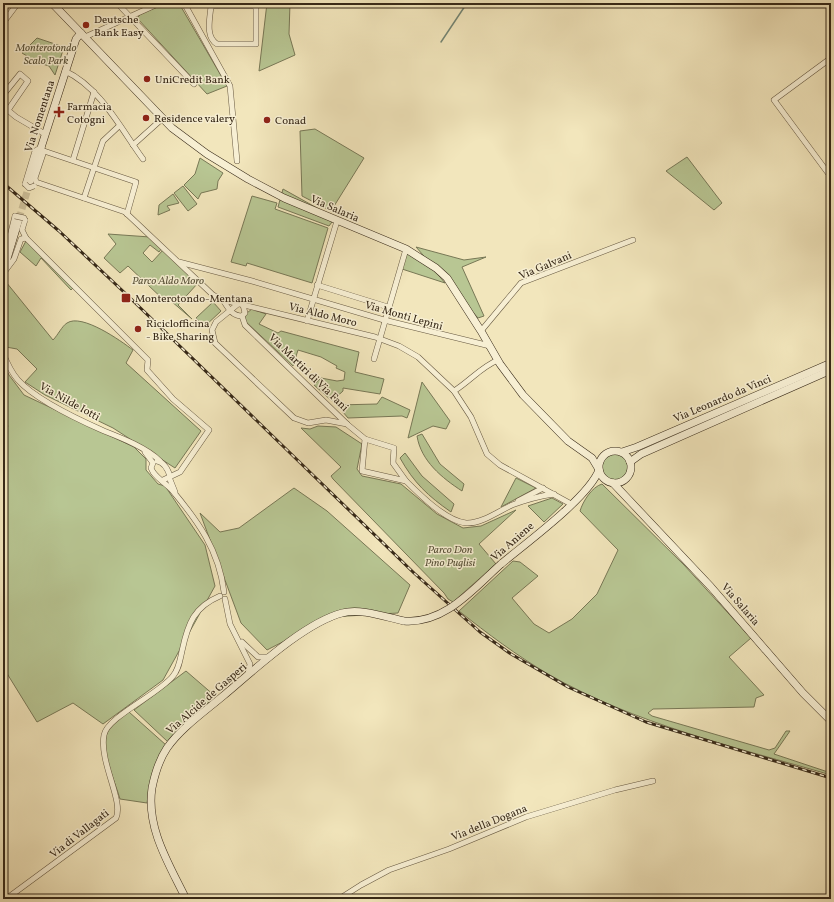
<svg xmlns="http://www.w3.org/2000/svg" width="834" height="902" font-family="Vollkorn,serif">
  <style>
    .green { fill: #b8c693; stroke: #787856 }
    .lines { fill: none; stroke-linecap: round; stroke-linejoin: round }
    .stream { stroke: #738473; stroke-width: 1.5 }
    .secondary-tunnel { stroke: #cdc09b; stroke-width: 7; stroke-dasharray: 7 3.5; stroke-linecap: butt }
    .street-casing { stroke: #665841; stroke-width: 6 }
    .secondary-casing { stroke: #372918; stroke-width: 8 }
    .street { stroke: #f7efd3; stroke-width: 5 }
    .secondary { stroke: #f7efd3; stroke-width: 7 }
    .rail-casing { stroke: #372918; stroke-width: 3 }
    .rail { stroke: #f7efd3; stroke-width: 1.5; stroke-dasharray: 4.5; stroke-linecap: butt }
    .street-bridge-casing { stroke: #665841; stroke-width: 6; stroke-linecap: butt }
    .secondary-bridge-casing { stroke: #372918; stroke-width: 8; stroke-linecap: butt }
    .street-bridge { stroke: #f7efd3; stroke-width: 5 }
    .secondary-bridge { stroke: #f7efd3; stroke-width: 7 }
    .poi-dot { fill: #8f2418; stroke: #f7efd3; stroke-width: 1.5 }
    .labels { text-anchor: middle; stroke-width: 3; stroke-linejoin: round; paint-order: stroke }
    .poi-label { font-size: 11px; fill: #372918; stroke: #f7efd3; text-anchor: start }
    .park-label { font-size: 11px; font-style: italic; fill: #575037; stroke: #f7efd3 }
    .street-label { font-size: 11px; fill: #372918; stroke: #f7efd3 }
  </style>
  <rect width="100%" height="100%" fill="#f2e6bc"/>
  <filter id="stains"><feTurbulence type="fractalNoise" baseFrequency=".005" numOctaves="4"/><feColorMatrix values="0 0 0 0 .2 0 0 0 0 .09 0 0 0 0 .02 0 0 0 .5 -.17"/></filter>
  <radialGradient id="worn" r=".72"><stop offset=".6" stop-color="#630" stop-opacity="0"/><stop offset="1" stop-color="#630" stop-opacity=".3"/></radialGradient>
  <g class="green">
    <path d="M165,3l15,2 47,81 -20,8 -70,-76 4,-4z"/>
    <path d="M267,3h23l-1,31 6,21 -36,16z"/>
    <path d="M37,38l27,9 -9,28 -6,-9 -23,-7 1,-3 -5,-3z"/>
    <path d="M315,129l49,29 -33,53 -29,-15 -2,-65z"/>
    <path d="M687,157l35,46 -8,7 -48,-39z"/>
    <path d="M200,158l23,15 -5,8 -1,8 -16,4 -3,6 -14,-14 11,-11z"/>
    <path d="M183,186l14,18 -9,7 -14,-18z"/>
    <path d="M283,189l52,29 -6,8 -51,-19z"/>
    <path d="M173,194l6,9 -12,3 3,4 -12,5 1,-10z"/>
    <path d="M252,196l25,7 -2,6 53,19 -16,55 -65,-20 -1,3 -15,-4z"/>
    <path d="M108,234l42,3 12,11 -3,4 -9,-7 -7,8 9,9 11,-12 35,33 -20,22 14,14 -21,-18 -4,2 -39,-37 -8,7 -16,-15 12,-14z"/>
    <path d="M26,241l47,47 -2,2 -30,-32 -5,8 -16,-14z"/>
    <path d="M416,247l48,13 22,-3 -24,10 22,49 -6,2z"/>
    <path d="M407,251l23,14 15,18 -43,-14z"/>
    <path d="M6,282l47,58c5,-5 9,-14 14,-17 15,-10 54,18 66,27l-7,13 75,68 -26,37 -62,-40 -68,-33 -20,-13 12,-13 -20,-20 -11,-2 -3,-7v-52z"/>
    <path d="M213,302l8,9 -17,16 -8,-9z"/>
    <path d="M252,309l14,5 -7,10 19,9 3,-2 78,21 -4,20 29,7 -4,15 -37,-6v3l-11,10 -18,-16 7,-7 16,3 7,-1 1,-8 -9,-4 1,-2 -16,-9 -23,-7 -5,16 -48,-45 -2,-5z"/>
    <path d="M3,363l6,12 15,20 110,52 12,12v11l12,14 7,2 40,59 10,41 -52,94 -60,44 -30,-21 -36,19 -34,-55v-233l5,-8 -5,-7z"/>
    <path d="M422,382l28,39 -4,8 -13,-3 -25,12z"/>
    <path d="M382,397l28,13 -3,8 -5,-2 -54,2 -11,-13 40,-1z"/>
    <path d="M318,426l18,1 26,17 -5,25 5,7 39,8 36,30 26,14 18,-2 35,-16 -37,34 17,20 -43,38 -5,-3 -4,-6 -111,-114 -2,-3 10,-9 -40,-39 9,1z"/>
    <path d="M422,434l18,30 24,20 -2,7c-20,-13 -41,-30 -45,-55z"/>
    <path d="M405,453l17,23 32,28 -3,8c-23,-16 -37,-29 -51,-54z"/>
    <circle cx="615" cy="467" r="13"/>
    <path d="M516,478l20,10 -35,19z"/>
    <path d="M602,484l82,81 67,73 -22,19 35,38 -8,3 -2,9 -101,2 -5,4 4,3 117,34 6,-2 11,-17h4l-16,23 57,19v2c-96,-28 -196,-51 -283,-101 -32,-19 -60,-40 -89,-63l54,-50 7,1 18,14 -26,22 22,26 15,9 23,-14 25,-25 21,-44 -38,-39c3,-10 12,-24 22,-27z"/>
    <path d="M294,488l33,23 83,74 -12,28 -67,4 -64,33 -26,-27 -41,-110 20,19 19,-4z"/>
    <path d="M552,498l11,6 -19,18 -16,-16z"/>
    <path d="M186,671l29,25 -47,46 -34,-32z"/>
    <path d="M129,712l37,33c-13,20 -16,35 -19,58l-27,-4c-5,-18 -23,-55 -10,-72 4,-6 14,-11 19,-15z"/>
  </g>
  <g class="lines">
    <path class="stream" d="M441,42l26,-39"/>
    <path class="secondary-tunnel" d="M19,219l10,-34"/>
    <defs>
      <g id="street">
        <path d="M117,3l77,81"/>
        <path d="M184,3l46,83 7,75"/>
        <path d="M206,3l5,3h45v38h-39c-12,-7 -7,-26 -6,-38"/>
        <path d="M3,23l15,-20"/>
        <path d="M85,37l75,-34"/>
        <path d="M831,58l-57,42 57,77"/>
        <path d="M65,71c35,16 56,58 78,88"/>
        <path d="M3,95l17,-21 8,7 -20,29"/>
        <path d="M3,106l13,11 29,17"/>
        <path d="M133,145l30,-27"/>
        <path d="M44,151l-9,27 1,4 89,30 88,83 10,5 152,37 24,9 19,11 36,34 17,26 16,37 13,11 71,39"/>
        <path d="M44,151l92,31 -9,32"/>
        <path d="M73,160l21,-68"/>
        <path d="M25,184l10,-33 7,-4"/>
        <path d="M84,198l19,-57 16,-15"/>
        <path d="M25,220l-3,10 4,8 122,122 -1,10 26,29 36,31 -29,42 -17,8"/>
        <path d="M6,252l9,-36"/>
        <path d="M179,262l73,19 132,39 106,26"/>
        <path d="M5,271l9,-12 7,-20 5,-1"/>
        <path d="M317,285l71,22"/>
        <path d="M223,300c5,8 9,16 19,16l3,-3 -2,-8"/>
        <path d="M238,304l-22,18 -4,8 3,13 79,75 14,5 18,-3 21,4"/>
        <path d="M242,316l3,9 103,100 17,14 29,9 -1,15 13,18 -44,-10 3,-32"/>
        <path d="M307,321l30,-100"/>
        <path d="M481,331l40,-48 112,-43"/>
        <path d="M3,353c4,10 8,19 15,27 18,20 61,40 86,51 18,7 43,17 56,30"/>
        <path d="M374,359l32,-110"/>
        <path d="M454,391c16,-10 27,-24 44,-31"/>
        <path d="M145,452l8,11 -2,5 2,4c5,7 12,11 18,17 27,32 48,61 53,103"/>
        <path d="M157,461c7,1 11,9 13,15"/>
        <path d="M169,477l6,15"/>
        <path d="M406,481c14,14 40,40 60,42 15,1 33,-12 46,-18 13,-5 28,-9 42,-11"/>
        <path d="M518,501l25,-13"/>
        <path d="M225,599l5,25 20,40 -2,10"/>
        <path d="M242,642l16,15h12"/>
        <path d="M6,899l110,-81c8,-17 -17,-56 -12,-83 3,-18 55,-41 69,-59 6,-7 7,-16 9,-25 6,-28 12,-44 38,-55"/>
        <path d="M339,899l22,-14 28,-15 60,-21 77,-32 89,-27 38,-9"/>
      </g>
      <g id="secondary">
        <path d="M52,3l120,125 35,26 41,25 36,19 122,51 30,19 11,10 34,53 19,33 23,31 45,46 24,17 6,10"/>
        <path d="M29,185l47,-146 5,-6"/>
        <path d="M3,272l16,-53"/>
        <circle cx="615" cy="467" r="16"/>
        <path d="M622,452l15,-5 194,-84"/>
        <path d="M630,462l11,-8 190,-84"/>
        <path d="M613,483l98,104 92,106 28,28"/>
        <path d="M501,564c25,-21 87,-66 98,-94"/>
        <path d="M186,899c-17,-35 -40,-71 -34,-111 3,-15 7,-28 15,-40 14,-20 37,-36 56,-52 30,-25 81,-73 119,-83 19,-5 43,4 62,8"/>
      </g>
    </defs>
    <use href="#street" class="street-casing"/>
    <use href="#secondary" class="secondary-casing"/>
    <use href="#street" class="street"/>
    <use href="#secondary" class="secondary"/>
    <defs>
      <path id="rail" d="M3,183l56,48 67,63 288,279 66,59 31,22 57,33 78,35 185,56"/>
    </defs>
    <use href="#rail" class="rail-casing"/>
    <use href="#rail" class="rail"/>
    <defs>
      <g id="street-bridge">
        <path d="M25,184l4,4 5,-2"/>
        <path d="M15,216l9,2 1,2"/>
      </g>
      <path id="secondary-bridge" d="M404,621c41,3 69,-32 97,-57"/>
    </defs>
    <use href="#street-bridge" class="street-bridge-casing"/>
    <use href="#secondary-bridge" class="secondary-bridge-casing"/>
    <use href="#street-bridge" class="street-bridge"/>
    <use href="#secondary-bridge" class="secondary-bridge"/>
  </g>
  <g class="poi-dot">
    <circle cx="86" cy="25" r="4"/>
    <circle cx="147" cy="79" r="4"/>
    <path d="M57 106h4v4h4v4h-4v4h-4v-4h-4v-4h4z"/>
    <circle cx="146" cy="118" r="4"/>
    <circle cx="267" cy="120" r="4"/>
    <rect x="121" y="293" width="10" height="10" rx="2"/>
    <circle cx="138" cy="329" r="4"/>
  </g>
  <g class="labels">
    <g class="poi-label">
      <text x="94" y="23">Deutsche<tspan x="94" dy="13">Bank Easy</tspan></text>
      <text x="155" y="83">UniCredit Bank</text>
      <text x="67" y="110">Farmacia<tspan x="67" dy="13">Cotogni</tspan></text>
      <text x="154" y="122">Residence valery</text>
      <text x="275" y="124">Conad</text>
      <text x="135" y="302">Monterotondo-Mentana</text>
      <text x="146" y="327">Riciclofficina<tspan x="146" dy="13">- Bike Sharing</tspan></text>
    </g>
    <g class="park-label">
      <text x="46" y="51">Monterotondo<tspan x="46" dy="13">Scalo Park</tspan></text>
      <text x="168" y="284">Parco Aldo Moro</text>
      <text x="450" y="553">Parco Don<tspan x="450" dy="13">Pino Puglisi</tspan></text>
    </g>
    <g class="street-label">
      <text transform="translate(39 116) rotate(-72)" y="4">Via Nomentana</text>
      <text transform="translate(335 208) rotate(23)" y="4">Via Salaria</text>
      <text transform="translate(545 265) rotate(-23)" y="4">Via Galvani</text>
      <text transform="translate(323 314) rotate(14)" y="4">Via Aldo Moro</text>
      <text transform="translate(404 315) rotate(16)" y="4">Via Monti Lepini</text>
      <text transform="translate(309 372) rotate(44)" y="4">Via Martiri di Via Fani</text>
      <text transform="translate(722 398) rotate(-23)" y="4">Via Leonardo da Vinci</text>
      <text transform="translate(70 401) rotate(29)" y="4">Via Nilde Iotti</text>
      <text transform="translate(512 541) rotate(-41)" y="4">Via Aniene</text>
      <text transform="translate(741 604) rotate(49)" y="4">Via Salaria</text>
      <text transform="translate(206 698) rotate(-41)" y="4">Via Alcide de Gasperi</text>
      <text transform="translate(489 822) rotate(-22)" y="4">Via della Dogana</text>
      <text transform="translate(79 833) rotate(-38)" y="4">Via di Vallagati</text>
    </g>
  </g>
  <rect width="834" height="902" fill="none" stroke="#f2e6bc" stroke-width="16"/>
  <rect x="4" y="4" width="826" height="894" fill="none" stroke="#372918" stroke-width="2"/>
  <rect x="8" y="8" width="818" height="886" fill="none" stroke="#372918"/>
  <rect width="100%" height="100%" filter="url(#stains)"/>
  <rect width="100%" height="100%" fill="url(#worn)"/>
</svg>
